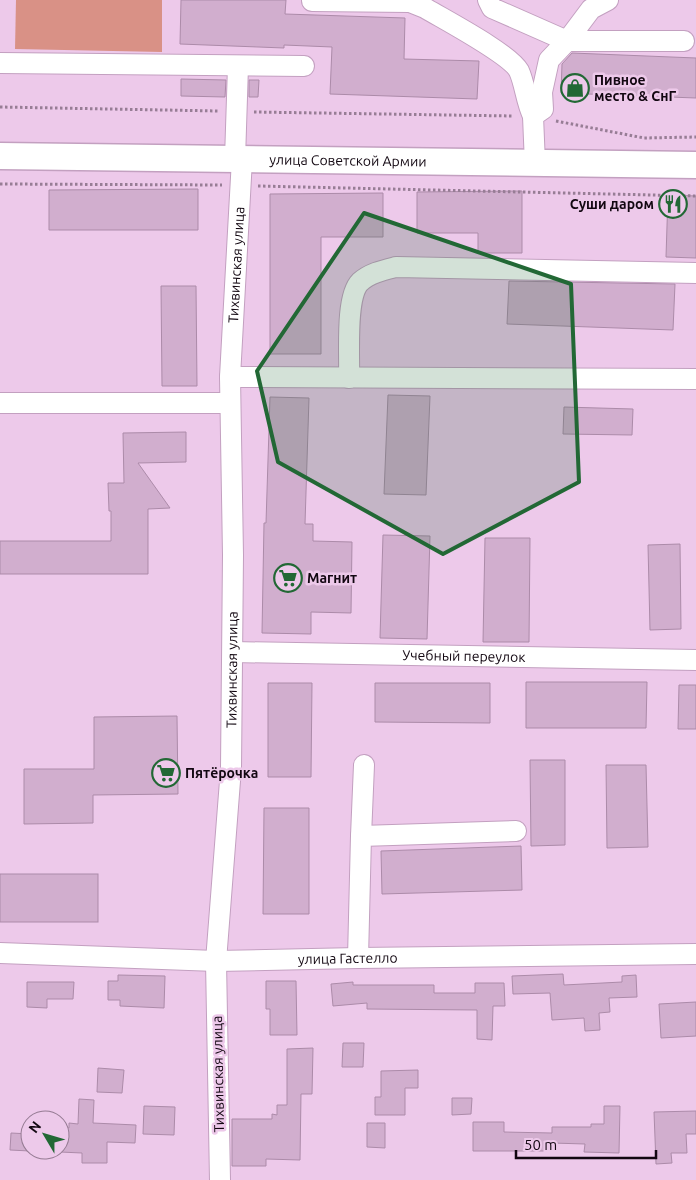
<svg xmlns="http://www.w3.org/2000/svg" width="696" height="1180" font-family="Ubuntu,sans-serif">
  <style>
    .green { fill: #d99186 }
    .building { fill: #d1aece; stroke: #ac8ba9 }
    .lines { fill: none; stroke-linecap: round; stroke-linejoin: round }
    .minor-casing { stroke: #c3a0c0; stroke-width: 22 }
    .major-casing { stroke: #c3a0c0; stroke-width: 29 }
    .path { stroke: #977d95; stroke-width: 3; stroke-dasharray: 2.5 2.5; stroke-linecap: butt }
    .minor { stroke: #fff; stroke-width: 20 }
    .major { stroke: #fff; stroke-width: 26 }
    .marked { fill: #226835; fill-opacity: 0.2; stroke: #226835; stroke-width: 4; stroke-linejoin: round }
    .labels { text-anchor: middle; stroke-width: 5; stroke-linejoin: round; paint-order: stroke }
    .poi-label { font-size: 14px; font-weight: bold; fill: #120711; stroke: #edc9ea; text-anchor: start }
    .street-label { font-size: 14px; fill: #120711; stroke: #edc9ea }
  </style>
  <rect width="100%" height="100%" fill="#edc9ea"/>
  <path class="green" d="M16,0h146v52l-147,-3z"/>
  <g class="building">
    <path d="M181,0h105l-1,14 120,4 -1,41 75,2 -2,38 -147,-5 2,-47 -48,-2v3l-104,-4z"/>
    <path d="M572,53l124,5v40l-135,-5 1,-29z"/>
    <path d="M181,79l45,1 -1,17 -44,-1z"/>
    <path d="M249,80h10l-1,17h-9z"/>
    <path d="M198,189v41h-149v-40z"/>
    <path d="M522,191v62h-44v-20h-61v-41z"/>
    <path d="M383,193v44h-62v117h-51v-160z"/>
    <path d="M668,195l28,1v62l-30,-1z"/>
    <path d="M509,281l166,3 -2,46 -166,-6z"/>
    <path d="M161,286h35l1,100h-35z"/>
    <path d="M388,395l42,1 -4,99 -42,-1z"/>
    <path d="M270,397l39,1 -4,126h8v17l39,1 -1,71 -40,-1v22l-49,-1 2,-110h2z"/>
    <path d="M564,407l69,2 -1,26 -69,-1z"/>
    <path d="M186,432v30l-48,1 32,45 -22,1v65h-148v-33h111v-30h-2l-1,-28h16l-1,-50z"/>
    <path d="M383,535l47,1 -3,103 -47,-1z"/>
    <path d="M485,538h45l-1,104h-46z"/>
    <path d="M680,544l1,85 -31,1 -2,-85z"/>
    <path d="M526,682h121l-1,46h-120z"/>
    <path d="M268,683h44l-1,94h-43z"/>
    <path d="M375,683h115v40l-115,-1z"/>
    <path d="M679,685h17v44h-18z"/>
    <path d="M177,716l1,78 -85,1v28l-69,1v-55h70v-52z"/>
    <path d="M530,760h35v85l-34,1z"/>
    <path d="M606,765h40l2,82 -41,1z"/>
    <path d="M264,808h45v106h-46z"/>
    <path d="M521,846l1,44 -140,4 -1,-43z"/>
    <rect x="0" y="874" width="98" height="48"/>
    <path d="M563,974l1,11 58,-3v-6l14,-1 1,22 -28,1 1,14 -11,1 1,17 -15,1 -1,-13 -32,2 -2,-27 -37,1 -1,-18z"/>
    <path d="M118,975l47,1 -1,32 -44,-2v-6h-12v-19h10z"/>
    <path d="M266,981h30l1,54h-27v-26h-4z"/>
    <path d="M27,982h47l-1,17h-26v9l-20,-1z"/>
    <path d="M353,982v3h81v8h41v-10h29l1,23h-12l-1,34 -15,-1v-29l-110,-1v-6l-34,3 -2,-22z"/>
    <path d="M696,1002v34l-35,2 -2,-34z"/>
    <path d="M343,1043h21l-1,24h-21z"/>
    <path d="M313,1048l-1,46h-11l-1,66 -34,-1v7h-34v-47h40v-5l5,1v-10h10v-56z"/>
    <path d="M98,1068l26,2 -2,23 -25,-1z"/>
    <path d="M418,1070v18h-13v27h-30v-18h6v-26z"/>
    <path d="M452,1098h20l-1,16 -19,1z"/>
    <path d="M79,1099l15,1 -1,23 43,2 -1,18 -28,-1v21h-25v-10l-22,-1v-25l9,1v-5l9,1z"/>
    <path d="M144,1106l31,1 -1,28 -31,-1z"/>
    <path d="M604,1106h16l-1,47 -35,-1 1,-8 -33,-1v8h-79v-29h31v10l48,1v-6h39v-3h13z"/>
    <path d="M696,1111v23h-10l1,19h-16l1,10 -16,1 -2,-52z"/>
    <path d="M367,1123h18v25l-18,-1z"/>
    <path d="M11,1133l19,1v17l-20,-1z"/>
  </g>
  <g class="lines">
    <defs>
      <g id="minor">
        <path d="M312,0v1l98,1 15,6c20,12 85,46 94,63 6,13 7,31 14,45"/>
        <path d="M488,0l4,8 75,33 24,-32 17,-9"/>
        <path d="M0,63l304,3"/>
        <path d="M235,159l3,-93"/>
        <path d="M535,164l-2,-48 10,-7 -1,-17 7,-32 18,-19h117"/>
        <path d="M230,377l466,2"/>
        <path d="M349,378c1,-22 -4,-81 11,-96 10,-9 24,-12 36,-15l300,6"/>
        <path d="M0,403h230"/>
        <path id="s1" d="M233,652l463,8"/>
        <path d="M361,836l3,-71"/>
        <path id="s2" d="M0,953l216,8 142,-3 338,-4"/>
        <path d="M358,958l3,-122 155,-5"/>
        <path id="s3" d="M220,1180l-4,-219 15,-193 2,-213 -3,-178 12,-218"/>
      </g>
      <g id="major">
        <path id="s4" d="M0,156l696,9"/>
      </g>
    </defs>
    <use href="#minor" class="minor-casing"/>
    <use href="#major" class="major-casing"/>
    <g class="path">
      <path d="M0,107l218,4"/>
      <path d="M254,112l259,4"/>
      <path d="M556,121l88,17 52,-1"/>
      <path d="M0,184l222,1"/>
      <path d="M258,186l438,10"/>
    </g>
    <use href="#minor" class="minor"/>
    <use href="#major" class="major"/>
  </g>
  <path class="marked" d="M364,213l207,71 8,198 -136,72 -165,-92 -21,-91z"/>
  <defs>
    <symbol id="shop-ring" viewBox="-11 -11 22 22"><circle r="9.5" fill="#edc9ea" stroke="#226835" stroke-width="1.5"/><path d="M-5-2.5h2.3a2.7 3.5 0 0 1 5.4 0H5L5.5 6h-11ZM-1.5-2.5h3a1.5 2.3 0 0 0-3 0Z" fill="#226835"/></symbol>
    <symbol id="restaurant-ring" viewBox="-11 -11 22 22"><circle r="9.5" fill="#edc9ea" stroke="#226835" stroke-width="1.5"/><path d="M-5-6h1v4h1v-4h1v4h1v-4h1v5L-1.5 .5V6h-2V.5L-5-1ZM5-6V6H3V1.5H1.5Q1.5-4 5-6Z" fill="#226835"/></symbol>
    <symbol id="supermarket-ring" viewBox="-11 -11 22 22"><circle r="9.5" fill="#edc9ea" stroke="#226835" stroke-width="1.5"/><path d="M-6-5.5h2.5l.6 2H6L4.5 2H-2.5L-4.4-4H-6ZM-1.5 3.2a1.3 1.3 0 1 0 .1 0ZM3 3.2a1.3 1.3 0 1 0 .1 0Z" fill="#226835"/></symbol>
  </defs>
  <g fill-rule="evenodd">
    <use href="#shop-ring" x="559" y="72" width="32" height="32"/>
    <use href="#restaurant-ring" x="657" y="188" width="32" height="32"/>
    <use href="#supermarket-ring" x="272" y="562" width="32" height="32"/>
    <use href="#supermarket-ring" x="150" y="757" width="32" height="32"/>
  </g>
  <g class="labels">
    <g class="poi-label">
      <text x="594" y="85">Пивное<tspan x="594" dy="16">место &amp; СнГ</tspan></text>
      <text x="654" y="209" text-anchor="end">Суши даром</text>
      <text x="307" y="583">Магнит</text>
      <text x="185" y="778">Пятёрочка</text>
    </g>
    <g class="street-label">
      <text dy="5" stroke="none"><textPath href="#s4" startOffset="348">улица Советской Армии</textPath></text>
      <text dy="5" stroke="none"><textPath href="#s3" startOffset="916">Тихвинская улица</textPath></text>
      <text dy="5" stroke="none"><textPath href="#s1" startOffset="231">Учебный переулок</textPath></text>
      <text dy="5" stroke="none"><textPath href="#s3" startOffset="511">Тихвинская улица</textPath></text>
      <text dy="5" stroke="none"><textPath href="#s2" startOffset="348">улица Гастелло</textPath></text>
      <text transform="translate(218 1074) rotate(-91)" y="5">Тихвинская улица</text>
    </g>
  </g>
  <g transform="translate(45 1135) rotate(308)"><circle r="24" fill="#edc9ea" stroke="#957b93"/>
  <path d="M0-4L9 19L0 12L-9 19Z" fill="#226835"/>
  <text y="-8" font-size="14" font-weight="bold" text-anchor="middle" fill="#120711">N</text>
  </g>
  <path d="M516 1150v8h140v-8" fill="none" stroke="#120711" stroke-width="2.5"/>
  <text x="524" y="1150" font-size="15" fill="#120711" stroke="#edc9ea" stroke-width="4" paint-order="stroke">50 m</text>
</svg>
